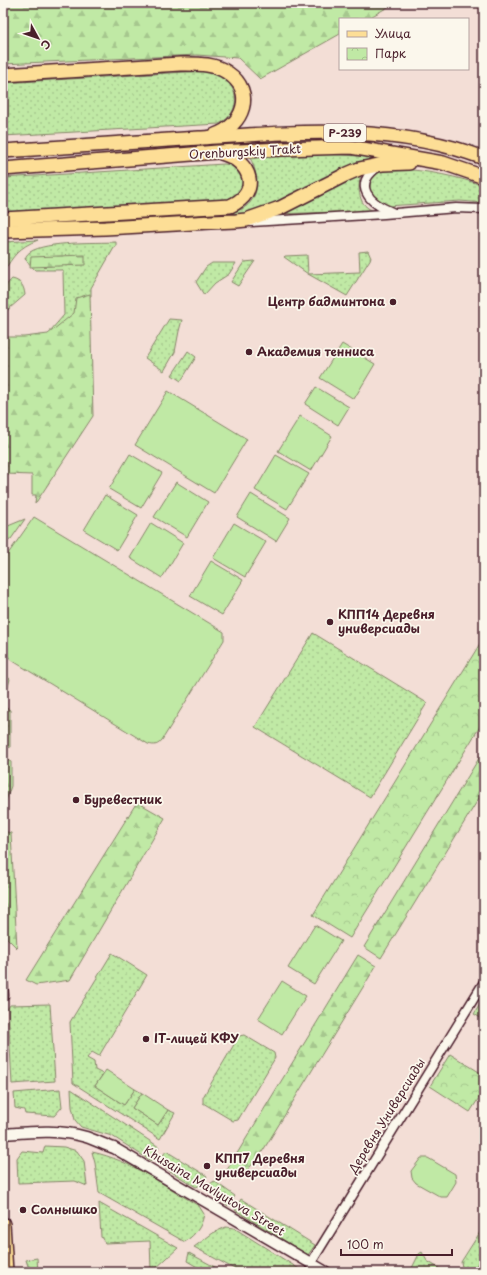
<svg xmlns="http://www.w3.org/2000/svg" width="487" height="1275" font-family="'Playpen Sans',sans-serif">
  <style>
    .grass { fill: url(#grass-dots); stroke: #858468 }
    .forest { fill: url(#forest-firs); stroke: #858468 }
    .park { fill: url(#park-crowns); stroke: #858468 }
    .pitch { fill: #c0e9a5; stroke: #858468 }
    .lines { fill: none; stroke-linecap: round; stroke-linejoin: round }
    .minor-casing { stroke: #4a1f2b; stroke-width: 11 }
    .tertiary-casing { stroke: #4a1f2b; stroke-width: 13 }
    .secondary-casing { stroke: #4a1f2b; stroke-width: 15 }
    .primary-casing { stroke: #4a1f2b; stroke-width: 16 }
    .minor { stroke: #fbf7ec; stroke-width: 8 }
    .tertiary { stroke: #fbf7ec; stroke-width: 10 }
    .secondary { stroke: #fbf7ec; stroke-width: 12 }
    .primary { stroke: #fdde96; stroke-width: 13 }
    .poi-dot { fill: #4a1f2b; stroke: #fbf7ec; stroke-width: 1.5 }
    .labels { text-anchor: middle; stroke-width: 3.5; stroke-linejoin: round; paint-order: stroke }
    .shield { fill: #fbf7ec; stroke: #7f6065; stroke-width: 1 }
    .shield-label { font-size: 11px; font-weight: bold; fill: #4a1f2b }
    .street-label { font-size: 12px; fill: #4a1f2b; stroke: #fbf7ec }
    .poi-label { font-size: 12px; font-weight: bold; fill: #4a1f2b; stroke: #fbf7ec; text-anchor: start }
  </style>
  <defs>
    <pattern id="grass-dots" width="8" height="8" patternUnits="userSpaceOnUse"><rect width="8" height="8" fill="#c0e9a5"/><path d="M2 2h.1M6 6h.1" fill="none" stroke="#a6c78e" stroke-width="1.8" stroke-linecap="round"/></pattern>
    <pattern id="forest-firs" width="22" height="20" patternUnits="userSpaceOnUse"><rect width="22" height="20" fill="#c0e9a5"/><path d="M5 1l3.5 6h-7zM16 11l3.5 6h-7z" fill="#a6c78e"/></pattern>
    <pattern id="park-crowns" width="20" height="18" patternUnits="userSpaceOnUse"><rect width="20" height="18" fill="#c0e9a5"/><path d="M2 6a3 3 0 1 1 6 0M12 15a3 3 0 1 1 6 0" fill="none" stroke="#a6c78e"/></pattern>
  </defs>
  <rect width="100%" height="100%" fill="#f3ded6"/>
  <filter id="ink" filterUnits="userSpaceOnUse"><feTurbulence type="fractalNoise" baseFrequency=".025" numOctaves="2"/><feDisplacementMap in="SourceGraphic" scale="8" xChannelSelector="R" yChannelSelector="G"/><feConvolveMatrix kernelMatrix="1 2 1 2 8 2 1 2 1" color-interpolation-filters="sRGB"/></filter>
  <g filter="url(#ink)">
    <g class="grass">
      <path d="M203,71c31,1 46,37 16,53l-216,12v-53z"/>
      <path d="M323,154l73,4 -130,50 -16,5 -38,2v-2c8,0 17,1 25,-2 24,-8 23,-35 13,-53z"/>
      <path d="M224,164c14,1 18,9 20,22l-11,14 -230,16v-38z"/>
      <path d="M399,169c26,1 61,8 85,17v17l-24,-2 -72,5 -17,-10c-6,-23 8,-26 28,-27z"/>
      <path d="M361,174c-4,14 -3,33 14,37l-103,3z"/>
      <path d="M186,215l-1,3 -182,9v-3z"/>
      <path d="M38,240c-19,7 -25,16 -35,33v-31z"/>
      <path d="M116,242v5l-2,1 -23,40v8l-14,3 -2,15 -24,19v-3l13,-15 -1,-45h-28l-10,-11c1,-3 2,-5 5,-7 17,-11 65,-9 86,-10z"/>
      <path d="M368,251l3,7 -24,38 -39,-22 -24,-17 1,-1 22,-1 1,19 52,-2 -1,-20z"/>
      <path d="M255,261l-17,25 -7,-4 13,-20z"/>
      <path d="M212,263h24l-7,11 -14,9 -11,12 -8,-13 10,-15z"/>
      <path d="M12,279c9,2 12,7 13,16l-22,19c0,-12 -2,-26 9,-35z"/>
      <path d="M169,319l13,1 -3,11 -4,21 -11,19 -19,-13z"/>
      <path d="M188,351l8,6 -15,24 -9,-6z"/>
      <path d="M313,633l114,70 -57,94 -115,-70z"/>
      <path d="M112,953l35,22 -48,81 -7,-4 -5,6 7,4 1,8 8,4 -8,12 29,19 11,-16 7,4 -10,15 26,17 10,-15 7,3 -15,26 -87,-56 -3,-61z"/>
      <path d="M50,1004l5,77 -43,3 -4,-76 2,-3z"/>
      <path d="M244,1035l30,18 1,5 -37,62 -5,1 -30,-18v-6l36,-61z"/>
      <path d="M60,1089l2,18 -8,9 -29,-2 -1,-4 -9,-2 -1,-15z"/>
      <path d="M71,1089l88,58 -8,14 -39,-25 -31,-9 -6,-7 -3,-13z"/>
      <path d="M45,1146l19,1 13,4 7,10 3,25 -12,-5 -57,2 -1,-25 5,-7 21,2z"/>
      <path d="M166,1151l41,25 -6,9 -5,2 -34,-21 -2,-6z"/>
      <path d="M92,1152c39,8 73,34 107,54l5,8c-3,15 -8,19 -19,28l-86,-49 -4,-30z"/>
      <path d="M214,1181l21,15 -7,10 -19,-15 1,-7z"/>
      <path d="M241,1199l74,46 -7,10 -73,-45z"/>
      <path d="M99,1203l79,45 -23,21 -4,1 -1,-29 -45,2 -4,-6z"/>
      <path d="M484,1226v27l-12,19h-9l-2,-10z"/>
      <path d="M226,1227l8,1 70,44h-64l-46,-25 19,-14z"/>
      <path d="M422,1252l5,9 15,9v2h-32l9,-18z"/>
      <path d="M189,1253l35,19h-18l-19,-11z"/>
    </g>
    <g class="forest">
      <path d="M3,3h392l-28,16h-27v15l-80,45 -22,-21 -41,-3 -194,9z"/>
      <path d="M85,255v10l-55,2 1,-10z"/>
      <path d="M90,294l3,122 -58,88 1,-9h-4v-20l-26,-1v41h-3v-178h21l24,-3 26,-21 2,-15z"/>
      <path d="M25,519l-14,20 -8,1v-13l5,-1z"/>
      <path d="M3,674l7,5 -4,15h-3z"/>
      <path d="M3,706l7,4v38l-7,-6z"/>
      <path d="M484,750v40l-103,168 -17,-11z"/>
      <path d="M3,757l8,5v24l-8,23z"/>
      <path d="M137,802l28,16 -95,162 -34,5 -10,-5z"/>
      <path d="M3,831l8,2 6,115 -10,-10 -4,-67z"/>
      <path d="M358,955l18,11 -117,191 -19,21 -13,-8z"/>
      <path d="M37,1258l1,14h-8l-4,-12z"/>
    </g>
    <g class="park">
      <path d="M484,637v83l-134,218 -37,-23z"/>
      <path d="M484,998v22l-10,-6z"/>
      <path d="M450,1054l34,21v15l-14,22 -40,-26z"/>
    </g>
    <g class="pitch">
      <path d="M342,344l33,20 -21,35 -34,-21z"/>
      <path d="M316,387l33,20 -11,18 -33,-21z"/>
      <path d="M168,391l79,48 -33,54 -79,-48z"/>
      <path d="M300,416l32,20 -21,35 -33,-20z"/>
      <path d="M130,454l32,19 -21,35 -32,-19z"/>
      <path d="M276,455l33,19 -22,35 -32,-19z"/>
      <path d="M176,482l32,20 -21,35 -33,-20z"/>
      <path d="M251,494l39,24 -14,23 -39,-24z"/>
      <path d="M105,495l33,20 -21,35 -33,-20z"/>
      <path d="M34,517l190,115v8l-62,100c-4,5 -7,6 -14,4l-135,-83 -10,-9v-91z"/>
      <path d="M151,523l32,20 -21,35 -32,-20z"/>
      <path d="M234,523l32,19 -21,35 -32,-19z"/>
      <path d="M211,561l32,19 -21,35 -32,-19z"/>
      <path d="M315,925l26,16 -27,43 -26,-16z"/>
      <path d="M282,981l24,15 -24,38 -24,-15z"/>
      <path d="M106,1070l29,19 -11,16 -29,-19z"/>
      <path d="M142,1093l26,17 -10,15 -26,-17z"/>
      <path d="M421,1158h7l27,16 1,8 -9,15h-6l-25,-14 -4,-5 -1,-7z"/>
    </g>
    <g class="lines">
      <defs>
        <g id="minor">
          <path d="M378,167c-26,18 -9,36 14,45"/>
          <path d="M251,222l133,-8 72,-6 28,1"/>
          <path d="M3,983l1,13 -1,1"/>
          <path d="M311,1263l173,-281"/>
        </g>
        <path id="tertiary" d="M3,1134c28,-2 56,-5 83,3 9,3 19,8 28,11l212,124"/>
        <path id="secondary" d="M482,1272l2,-3"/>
        <g id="primary">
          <path d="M3,75l177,-11c17,0 34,-1 48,9 28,19 15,53 -13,62"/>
          <path d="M3,151c65,-4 131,-9 196,-13 95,-6 194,-15 285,20"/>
          <path d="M3,169l214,-17 65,-3 69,-2 92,16 41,14"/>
          <path d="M3,219l227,-13c32,-14 21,-45 -9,-53"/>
          <path d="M3,231l102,-3 106,-6 25,-1 10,-1 34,-12 65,-33 14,-6 24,-5 26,-1"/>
          <path d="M3,1224l3,48"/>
        </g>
      </defs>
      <use href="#minor" class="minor-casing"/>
      <use href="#tertiary" class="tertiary-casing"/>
      <use href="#secondary" class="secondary-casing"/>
      <use href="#primary" class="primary-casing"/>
      <use href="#minor" class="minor"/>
      <use href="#tertiary" class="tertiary"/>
      <use href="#secondary" class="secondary"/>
      <use href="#primary" class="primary"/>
    </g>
  </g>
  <g class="poi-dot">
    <circle cx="393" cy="302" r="4"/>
    <circle cx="249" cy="352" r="4"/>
    <circle cx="330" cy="622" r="4"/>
    <circle cx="76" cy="800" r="4"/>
    <circle cx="146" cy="1039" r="4"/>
    <circle cx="207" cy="1166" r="4"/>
    <circle cx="23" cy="1210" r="4"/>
  </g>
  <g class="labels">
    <rect class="shield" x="324" y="124" width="42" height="18" rx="3"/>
    <g class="shield-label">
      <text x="345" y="137">Р-239</text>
    </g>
    <g class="street-label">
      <text transform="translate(245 152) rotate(-3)" y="4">Orenburgskiy Trakt</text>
      <text transform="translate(387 1116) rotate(-58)" y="4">Деревня Универсиады</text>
      <text transform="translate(214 1191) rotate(31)" y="4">Khusaina Mavlyutova Street</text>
    </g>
    <g class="poi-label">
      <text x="385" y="306" text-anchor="end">Центр бадминтона</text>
      <text x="257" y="356">Академия тенниса</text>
      <text x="338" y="619">КПП14 Деревня<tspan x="338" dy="14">универсиады</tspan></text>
      <text x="84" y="804">Буревестник</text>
      <text x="154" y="1043">IT-лицей КФУ</text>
      <text x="215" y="1163">КПП7 Деревня<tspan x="215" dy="14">универсиады</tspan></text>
      <text x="31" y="1214">Солнышко</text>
    </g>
  </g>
  <rect width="487" height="1275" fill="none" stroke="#fbf7ec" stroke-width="16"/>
  <rect x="8" y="8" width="471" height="1259" fill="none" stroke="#4a1f2b" stroke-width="1.5" filter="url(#ink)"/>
  <rect x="339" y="18" width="130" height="52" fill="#fbf7ec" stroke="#b4a19f"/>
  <rect x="347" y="31" width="20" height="6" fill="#fdde96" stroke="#b4a19f"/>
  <text x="375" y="38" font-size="12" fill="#4a1f2b">Улица</text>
  <rect x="347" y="48" width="20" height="12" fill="url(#park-crowns)" stroke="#b4a19f"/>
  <text x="375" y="58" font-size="12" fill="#4a1f2b">Парк</text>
  <g transform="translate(38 38) rotate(130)" stroke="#fbf7ec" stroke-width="3" paint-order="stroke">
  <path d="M0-3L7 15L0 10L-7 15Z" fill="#4a1f2b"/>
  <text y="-6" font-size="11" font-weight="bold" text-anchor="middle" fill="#4a1f2b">С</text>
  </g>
  <path d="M341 1249v6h111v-6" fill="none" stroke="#4a1f2b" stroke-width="2"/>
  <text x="347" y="1249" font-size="12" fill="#4a1f2b" stroke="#fbf7ec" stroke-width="3" paint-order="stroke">100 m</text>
</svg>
